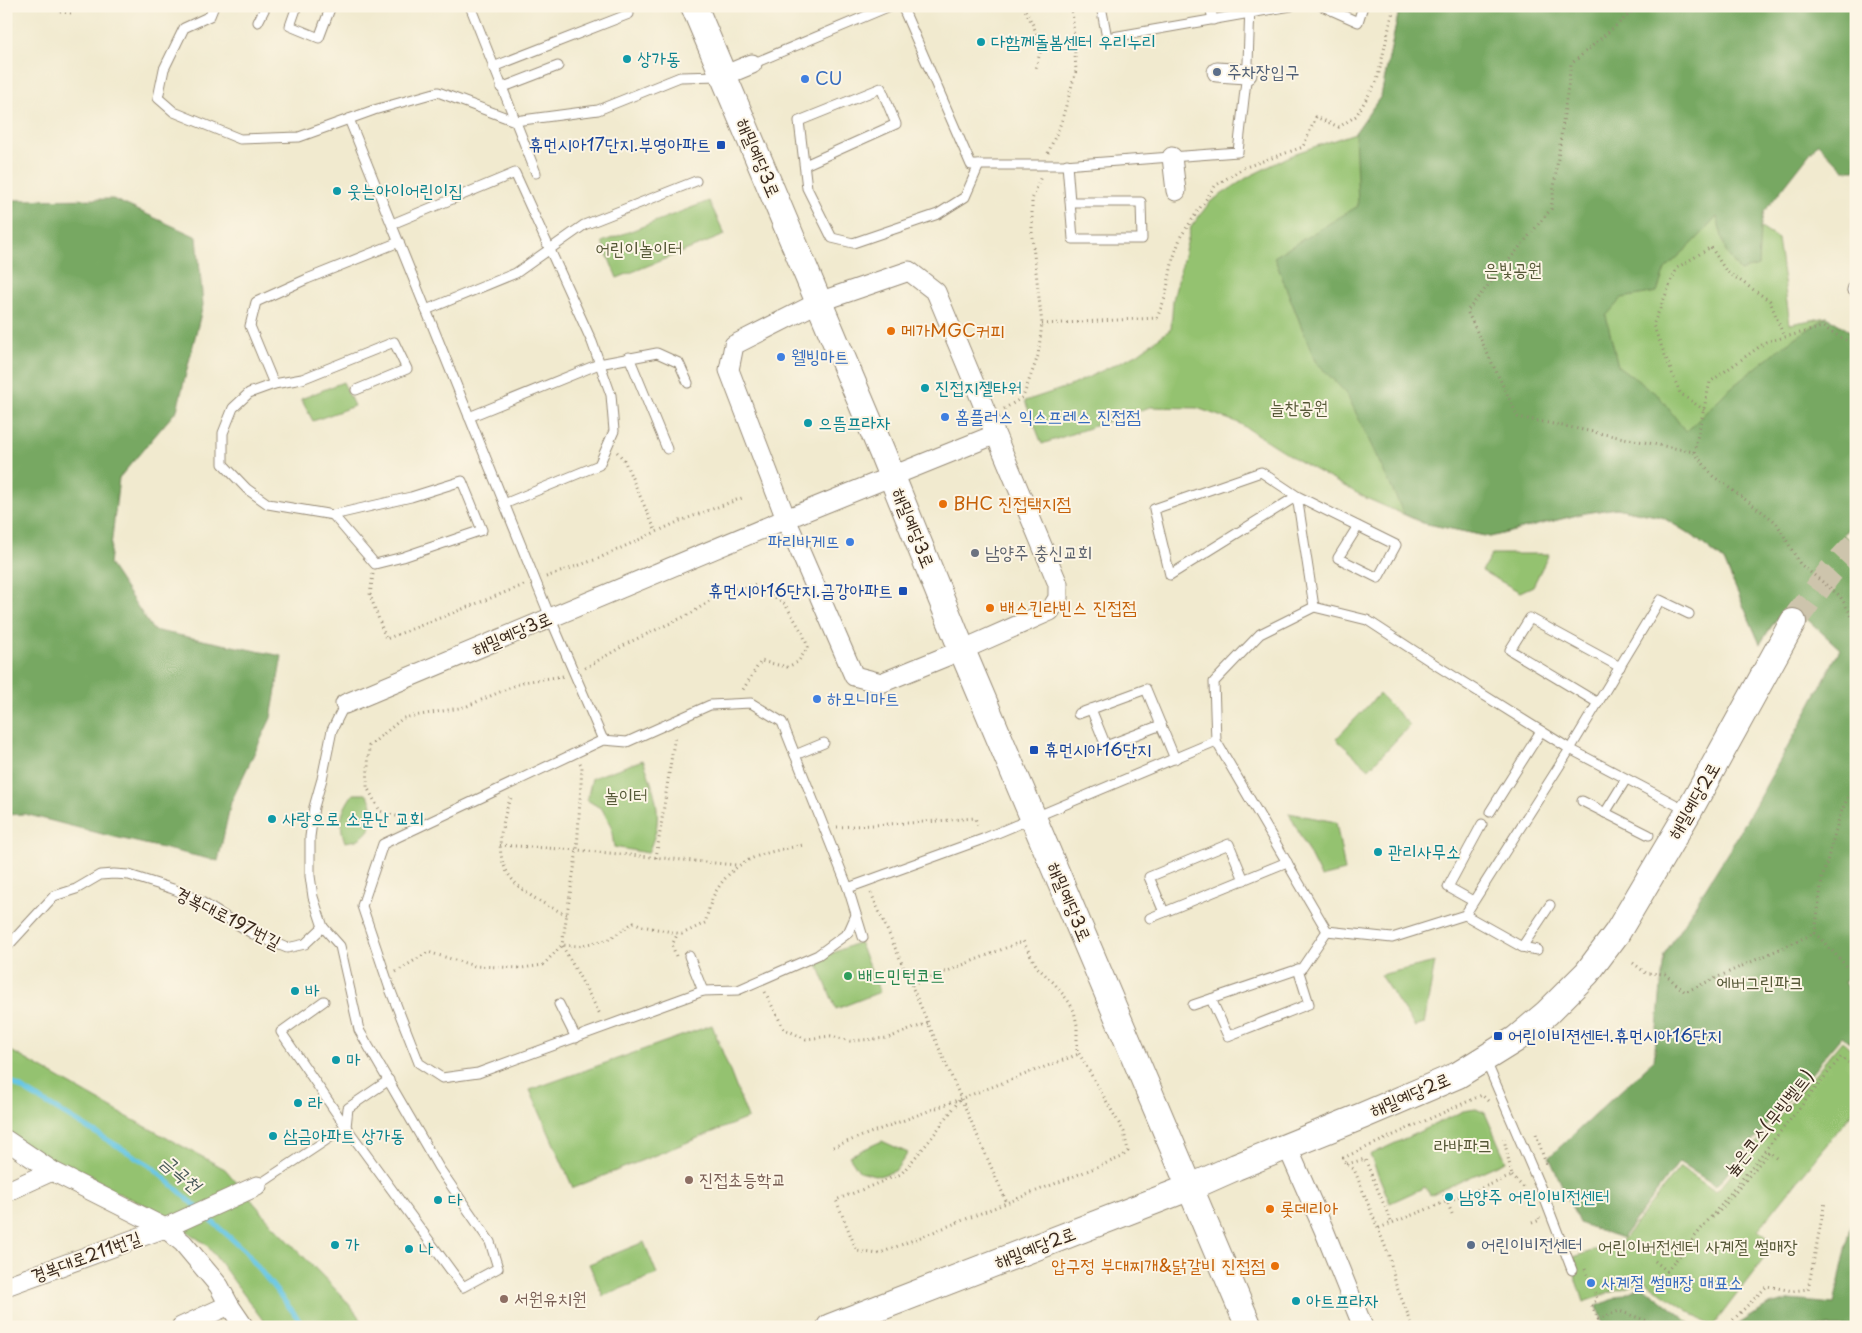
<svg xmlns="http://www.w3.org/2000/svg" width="1862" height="1333" font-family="'Playpen Sans','Poor Story',sans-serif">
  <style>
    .green { fill: #94c270; stroke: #687647 }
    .forest { fill: #77a862; stroke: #596940 }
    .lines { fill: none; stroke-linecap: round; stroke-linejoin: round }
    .stream { stroke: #66c6e4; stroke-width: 5 }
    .secondary-tunnel { stroke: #cdc4ac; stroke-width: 26; stroke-dasharray: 26 13; stroke-linecap: butt }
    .lane-casing { stroke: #968a76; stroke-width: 11 }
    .street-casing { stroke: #968a76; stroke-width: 21 }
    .secondary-casing { stroke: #968a76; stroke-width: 28 }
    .path { stroke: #968a76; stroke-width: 3; stroke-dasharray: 1 4; stroke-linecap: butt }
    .lane { stroke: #fff; stroke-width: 9 }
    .street { stroke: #fff; stroke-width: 19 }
    .secondary { stroke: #fff; stroke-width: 26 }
    .culture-dot { fill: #0f9aa8; stroke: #fcf5e5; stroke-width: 2 }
    .service-dot { fill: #5c6f8a; stroke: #fcf5e5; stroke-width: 2 }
    .shop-dot { fill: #3f7fe0; stroke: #fcf5e5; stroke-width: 2 }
    .transit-dot { fill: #1a4fb4; stroke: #fcf5e5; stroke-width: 2 }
    .food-dot { fill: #e8710a; stroke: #fcf5e5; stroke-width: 2 }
    .worship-dot { fill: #6b7280; stroke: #fcf5e5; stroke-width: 2 }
    .leisure-dot { fill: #2e9e5b; stroke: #fcf5e5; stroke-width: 2 }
    .education-dot { fill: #8d6e63; stroke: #fcf5e5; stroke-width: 2 }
    .labels { text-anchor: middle; stroke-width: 4; stroke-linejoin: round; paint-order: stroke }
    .culture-label { font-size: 18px; fill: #0d838f; stroke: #fcf5e5; text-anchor: start }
    .service-label { font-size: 18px; fill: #4e5e75; stroke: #fcf5e5; text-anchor: start }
    .shop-label { font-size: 18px; fill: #366cbe; stroke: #fcf5e5; text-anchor: start }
    .transit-label { font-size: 18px; fill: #164399; stroke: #fcf5e5; text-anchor: end }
    .street-label { font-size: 18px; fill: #3b2a1e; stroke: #fcf5e5 }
    .park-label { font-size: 18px; fill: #565837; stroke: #fcf5e5 }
    .food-label { font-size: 18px; fill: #c56008; stroke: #fcf5e5; text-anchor: start }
    .worship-label { font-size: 18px; fill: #5b616d; stroke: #fcf5e5; text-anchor: start }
    .leisure-label { font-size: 18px; fill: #27864d; stroke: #fcf5e5; text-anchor: start }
    .education-label { font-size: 18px; fill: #785e54; stroke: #fcf5e5; text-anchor: start }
    .water-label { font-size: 19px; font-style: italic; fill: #485959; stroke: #fcf5e5 }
  </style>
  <rect width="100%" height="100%" fill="#fcf5e5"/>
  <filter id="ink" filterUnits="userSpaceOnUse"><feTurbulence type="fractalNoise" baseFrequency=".02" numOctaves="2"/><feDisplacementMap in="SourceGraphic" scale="10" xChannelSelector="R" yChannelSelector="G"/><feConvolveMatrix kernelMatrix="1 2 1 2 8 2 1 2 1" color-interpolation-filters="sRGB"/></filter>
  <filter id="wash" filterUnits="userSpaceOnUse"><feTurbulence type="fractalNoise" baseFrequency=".0096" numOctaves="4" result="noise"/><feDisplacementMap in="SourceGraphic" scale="20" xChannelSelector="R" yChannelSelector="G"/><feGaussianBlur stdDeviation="1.12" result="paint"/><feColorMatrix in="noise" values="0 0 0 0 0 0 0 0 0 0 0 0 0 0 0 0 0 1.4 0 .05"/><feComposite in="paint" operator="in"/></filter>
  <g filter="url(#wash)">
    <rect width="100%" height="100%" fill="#f1eacf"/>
    <g class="green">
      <path d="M1400,6l304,185 74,48 12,85 37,-7 29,18v187l-11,9c-29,37 -60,73 -85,113l-36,-83 -31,-25 -31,-19 -46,-9 -31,5 -95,24 -67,-14 -57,-25 -69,-38 -58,-37 -42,-15 -47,-1 -108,37 -17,-43 45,-15 67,-32 34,-25 2,-29 18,-73 19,-25 38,-25 48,-24 59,-20 26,-37z"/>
      <path d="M709,201l16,34 -108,43 -15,-36z"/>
      <path d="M343,382l11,24 -41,15 -12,-22z"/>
      <path d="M1492,554h57l-16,32 -13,6 -38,-21z"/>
      <path d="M1379,694l31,31 -41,44 -33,-30z"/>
      <path d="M643,760c8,21 18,47 13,70 -2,8 -5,15 -8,23l-34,-6 -3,-21 -9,-17 -15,-9 5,-22z"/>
      <path d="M353,794h13c11,12 10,35 -6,44 -4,3 -10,3 -15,4 -7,-20 -4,-31 8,-48z"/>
      <path d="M1289,813l47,9 9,49 -24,6z"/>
      <path d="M859,942l21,50 -44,17 -20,-49z"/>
      <path d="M1435,962l-11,62 -9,3 -35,-52z"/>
      <path d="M712,1025l36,93 -175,70 -43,-98z"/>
      <path d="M1842,1041l14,12v55l-98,122 17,14 -63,83 -67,-46 -62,21 -7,-22 -2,-23 48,-16 58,-74 36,25z"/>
      <path d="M6,1048l116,66 103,55 46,54 72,74 24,30h-99l-61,-82 -53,-36 -97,-43 -51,-35z"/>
      <path d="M1476,1109l9,4 21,48 -76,34 -5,-8 -35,16 -20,-48 93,-44z"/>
      <path d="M882,1141l26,12 -13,18 -16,5 -20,-5 -10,-15z"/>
      <path d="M644,1242l13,32 -54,22 -14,-32z"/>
    </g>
    <g class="forest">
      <path d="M1400,6h456v164h-12l-26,-27 -54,69 -4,16 -2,38 -18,5 -14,-19 -9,-35 -23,25 -29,27 -8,23 -35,6 -16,18 12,50 41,30 27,36 41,-41 56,-45 44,-29 29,18v187l-13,12 13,15v422l-8,4 -4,7 5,8 7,-1v59l-14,-12 -126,150 -37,-24 -57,76 -43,-15 -30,-66 105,-97 10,-105 69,-111 67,-119 40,-76 -51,-46 -17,22 -12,19 -36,-83 -31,-25 -31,-19 -46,-9 -31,5 -95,24 -67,-14 -19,-9 -57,-120 -32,-33 -41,-104 84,-51 -3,-73 26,-37z"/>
      <path d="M113,199l84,38 6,68 -26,105 -58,68 -10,86 44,66 129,26 -11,62 -40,84 -13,59 -112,-26 -81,-21 -19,1v-615z"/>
      <path d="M1856,1204v123h-122l35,-22 21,-5 44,4z"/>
      <path d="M1643,1286l52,41h-88l-5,-5 -5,-16z"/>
    </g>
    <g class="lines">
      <g class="stream">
        <path d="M6,1079l145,87 47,42"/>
        <path d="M204,1214l41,37 60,76"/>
      </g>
    </g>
  </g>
  <g filter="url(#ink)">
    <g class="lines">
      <path class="secondary-tunnel" d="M1793,622l37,-50 26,-28"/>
      <defs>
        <g id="lane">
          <path d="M214,6l-4,10 -26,12 -20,41 -6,29 16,14 66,27 59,-2 75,-27 64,-18 77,29 83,-11 82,-33 40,-1"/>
          <path d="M297,6l-7,20 29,12 12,-32"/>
          <path d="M470,6l66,167"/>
          <path d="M902,6l69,159h93l174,-13 10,-89 2,-57"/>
          <path d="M1101,6l6,32 184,-32"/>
          <path d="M1210,6l3,14"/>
          <path d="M1322,6l36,16 5,-16"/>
          <path d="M258,22l8,-16"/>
          <path d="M752,64l138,-58"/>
          <path d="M493,67l136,-53"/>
          <path d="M501,88l57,-22"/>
          <path d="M349,119l201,498 53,123"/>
          <path d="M1067,164l6,75h69l-1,-37h-71"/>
          <path d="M805,165l91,-41 -15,-36 -82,33 8,67 25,50 21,5 85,-29 27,-17 14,-32"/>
          <path d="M392,224l123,-51 77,169 19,53 3,36 -15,34 -95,39"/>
          <path d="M1856,276l-4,14 4,2"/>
          <path d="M426,310l90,-37 68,-48 112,-44"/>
          <path d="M629,357l38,92"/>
          <path d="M274,384l-25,9 -16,15 -10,25v31l24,25 21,15 65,11 78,-18 51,-16 20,49 -79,27 -28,7 -42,-49"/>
          <path d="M356,390l51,-21 -13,-27 -92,37 -28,5 -24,-58 6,-24 51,-23 92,-37"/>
          <path d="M469,417l130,-53 58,-11 22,10 9,20"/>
          <path d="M1314,607l53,13 72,47 131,82 -105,166 -73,23 -65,-7 -111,-190 -2,-59 46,-48z"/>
          <path d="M1314,607l-17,-111 -127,79 -16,-66 107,-37 36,24 99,49 -18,33 -40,-20 20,-32"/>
          <path d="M1598,703l-88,-53 20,-32 90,49"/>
          <path d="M1091,709l15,37 55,-21"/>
          <path d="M1078,714l68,-25 29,70"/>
          <path d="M795,755l29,-12"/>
          <path d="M1582,801l67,34"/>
          <path d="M1686,810l-116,-61 90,-149 29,14"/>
          <path d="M1490,812l51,-81"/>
          <path d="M1605,813l21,-34"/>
          <path d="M848,888l15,49"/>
          <path d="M1473,901l-25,-14 34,-63"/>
          <path d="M1164,912l-15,-35 80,-33 15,36"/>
          <path d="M856,915l-8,18 -30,22 -80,35 -35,1 -225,82 -36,5 -23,-15 -29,-74 -28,-83 21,-62 220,-104 24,2 83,-37 41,-2 31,19 66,166 135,-49 233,-98"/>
          <path d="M1465,915l57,32 28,-42"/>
          <path d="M1150,918l137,-56"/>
          <path d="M1522,947l15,3"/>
          <path d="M6,948l48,-52 22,-7 24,-14 14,-1 15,1 44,14 22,9 58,36 34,14 18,-4 18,-17"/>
          <path d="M689,956l14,35"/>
          <path d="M1211,999l17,37 81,-32 -11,-35"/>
          <path d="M324,1001l-43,31 65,95 117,160 35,-19 -8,-26 -51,-74 -80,-138 -19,-84 -17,-19 -10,-30 -3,-21v-39l4,-30 8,-28 10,-49 13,-26"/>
          <path d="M559,1004l17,34"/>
          <path d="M1193,1005l109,-37 25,-37"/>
          <path d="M1485,1059l56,130 31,81"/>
          <path d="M257,1186l89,-59 2,-19 41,-28"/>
        </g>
        <g id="street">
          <path d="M1217,72l30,2"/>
          <path d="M723,76l29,-12"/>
          <path d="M1172,157l4,34"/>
          <path d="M909,271l27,21 122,292v14l-8,13 -88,39 -81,33 -27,-7 -68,-157 -57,-149 5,-25 85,-43z"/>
          <path d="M345,704l441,-185 208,-84"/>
          <path d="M6,1140l46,31 113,57 18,15 36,43 10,19 15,22"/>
          <path d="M1287,1146l37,84 39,97"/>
          <path d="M6,1192l46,-21"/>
          <path d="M6,1286l159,-58 92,-42"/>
          <path d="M181,1327l48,-22"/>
        </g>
        <g id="secondary">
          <path d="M694,6l188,446 80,198 287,677"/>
          <path d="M830,1327l361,-140 45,-20 126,-51 96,-41 58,-36 31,-26 40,-40 30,-40 72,-122 104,-189"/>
        </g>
      </defs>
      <use href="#lane" class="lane-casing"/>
      <use href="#street" class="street-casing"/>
      <use href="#secondary" class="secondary-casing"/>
      <g class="path">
        <path d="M1023,6l11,21 7,22 -6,22"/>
        <path d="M1639,6l-68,58 -20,145 -84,102 51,106 176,35 19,24 63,46 24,42 40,32 16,27"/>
        <path d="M60,12l12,1 9,-7"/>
        <path d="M1048,153l13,-30 15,-52 -4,-65"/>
        <path d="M1042,324l115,-6 8,-20 8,-39 8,-23 34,-50 28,-18 60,-21 13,-30 23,10 17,-11 21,-35 17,-75"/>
        <path d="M1004,409l19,-12 15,-41 4,-32 -10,-87v-37l9,-24"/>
        <path d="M1704,410l-24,-17 -27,-68 24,-57 34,-21 15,24 44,30 14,36"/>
        <path d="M617,452l7,8 32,72"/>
        <path d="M1694,452l16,-70 56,-40 57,-15 33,19"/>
        <path d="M373,574l-3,21 16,44 138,-54"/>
        <path d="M546,577l51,-18 83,-38 62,-23"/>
        <path d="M585,668l45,-26 62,-29 33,-23 31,-5 29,19 17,28 6,15 -10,15 -11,5 -26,-6 -19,30"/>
        <path d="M580,763l2,4 -5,83 -15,95 39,71"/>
        <path d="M1856,779l-16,36 -18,64 -7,54 41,43"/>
        <path d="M511,798c-4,8 -6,17 -8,26 -13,53 22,71 64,91"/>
        <path d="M406,819l-26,-8 -13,-24 2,-41 34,-28 62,-11 58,-25 40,-6"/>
        <path d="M837,827l87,-5 51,-4 4,11"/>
        <path d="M500,845l77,5 159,15"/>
        <path d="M656,858l19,-123"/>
        <path d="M871,893l136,310"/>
        <path d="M676,956l-4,-11 6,-12"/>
        <path d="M1633,963l13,10 19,1 20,18 130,-59"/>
        <path d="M396,972l32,-20 47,14 47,2 21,-3 19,-20 16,1 32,-7 24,-17 8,4 40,8 23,-11c3,-10 5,-21 10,-30 21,-37 50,-40 88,-48"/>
        <path d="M912,985l111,-44 14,26 17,16 15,19 5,9 3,14v25l47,82 4,19 -6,6 -244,97 -21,-3 -21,-51 65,-26 29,-34 31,-42"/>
        <path d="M765,992l19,37 22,10 25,-3 19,5 38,-3 40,-15"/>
        <path d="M1536,1134l11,33"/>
        <path d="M833,1147l246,-93"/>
        <path d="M1347,1164l18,-5 27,65"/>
        <path d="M1512,1176l14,14"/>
        <path d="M1442,1190l11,26"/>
        <path d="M1712,1217l6,-4 51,-61 7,6"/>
        <path d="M1532,1223l8,-3 -1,-2"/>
        <path d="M1379,1228l133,-52 -8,-37"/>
        <path d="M1655,1261l12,10 174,-214 15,11"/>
        <path d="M1585,1269l12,29 -5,8 6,13 21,-8 46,16"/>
        <path d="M1413,1327l-17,-42 -7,-29 -35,-87 -8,-5 -3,-6 139,-63 7,7"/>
        <path d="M1726,1327l41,-41 26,5 15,-2 17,-87"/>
      </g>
      <use href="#lane" class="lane"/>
      <use href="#street" class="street"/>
      <use href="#secondary" class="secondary"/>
    </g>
  </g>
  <g class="culture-dot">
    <circle cx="981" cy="42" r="5"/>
    <circle cx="627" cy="59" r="5"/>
    <circle cx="337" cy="191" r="5"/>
    <circle cx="925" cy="388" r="5"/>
    <circle cx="808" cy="423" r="5"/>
    <circle cx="272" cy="819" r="5"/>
    <circle cx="1378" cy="852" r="5"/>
    <circle cx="295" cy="991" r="5"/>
    <circle cx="336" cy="1060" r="5"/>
    <circle cx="298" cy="1103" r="5"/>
    <circle cx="273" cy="1136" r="5"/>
    <circle cx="1449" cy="1197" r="5"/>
    <circle cx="438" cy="1200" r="5"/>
    <circle cx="335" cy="1245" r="5"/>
    <circle cx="409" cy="1249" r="5"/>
    <circle cx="1296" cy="1301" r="5"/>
  </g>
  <g class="service-dot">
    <circle cx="1217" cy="72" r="5"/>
    <circle cx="1471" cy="1245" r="5"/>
  </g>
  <g class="shop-dot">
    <circle cx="805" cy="79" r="5"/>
    <circle cx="781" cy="357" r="5"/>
    <circle cx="945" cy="417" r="5"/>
    <circle cx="850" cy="542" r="5"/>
    <circle cx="817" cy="699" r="5"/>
    <circle cx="1591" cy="1283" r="5"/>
  </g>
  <g class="transit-dot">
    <rect x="716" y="140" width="10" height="10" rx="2.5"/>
    <rect x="898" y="586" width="10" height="10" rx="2.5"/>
    <rect x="1029" y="745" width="10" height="10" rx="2.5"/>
    <rect x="1493" y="1031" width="10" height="10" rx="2.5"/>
  </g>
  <g class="food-dot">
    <circle cx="891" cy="331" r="5"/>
    <circle cx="943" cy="504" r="5"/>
    <circle cx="990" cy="608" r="5"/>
    <circle cx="1270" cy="1209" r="5"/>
    <circle cx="1275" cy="1266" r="5"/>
  </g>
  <circle class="worship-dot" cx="975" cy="553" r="5"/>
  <circle class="leisure-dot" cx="848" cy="976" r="5"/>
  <g class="education-dot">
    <circle cx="689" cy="1180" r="5"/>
    <circle cx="504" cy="1299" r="5"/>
  </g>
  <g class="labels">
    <g class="culture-label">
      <text x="991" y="48">다함께돌봄센터 우리누리</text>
      <text x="637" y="65">상가동</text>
      <text x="347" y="197">웃는아이어린이집</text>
      <text x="935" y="394">진접지젤타워</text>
      <text x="818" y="429">으뜸프라자</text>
      <text x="282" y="825">사랑으로 소문난 교회</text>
      <text x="1388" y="858">관리사무소</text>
      <text x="305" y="997">바</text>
      <text x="346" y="1066">마</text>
      <text x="308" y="1109">라</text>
      <text x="283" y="1142">삼금아파트 상가동</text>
      <text x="1459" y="1203">남양주 어린이비전센터</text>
      <text x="448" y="1206">다</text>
      <text x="345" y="1251">가</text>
      <text x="419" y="1255">나</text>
      <text x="1306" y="1307">아트프라자</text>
    </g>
    <g class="service-label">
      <text x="1227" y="78">주차장입구</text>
      <text x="1481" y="1251">어린이비전센터</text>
    </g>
    <g class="shop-label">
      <text x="815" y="85">CU</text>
      <text x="791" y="363">웰빙마트</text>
      <text x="955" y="423">홈플러스 익스프레스 진접점</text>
      <text x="840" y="548" text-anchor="end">파리바게뜨</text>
      <text x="827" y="705">하모니마트</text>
      <text x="1601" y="1289">사계절 썰매장 매표소</text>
    </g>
    <g class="transit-label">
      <text x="711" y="151">휴먼시아17단지.부영아파트</text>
      <text x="893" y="597">휴먼시아16단지.금강아파트</text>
      <text x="1044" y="756" text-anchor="start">휴먼시아16단지</text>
      <text x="1508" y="1042" text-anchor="start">어린이비젼센터.휴먼시아16단지</text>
    </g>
    <g class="street-label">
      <text transform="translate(758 158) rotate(67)" y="6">해밀예당3로</text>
      <text transform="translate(913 528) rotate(68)" y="6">해밀예당3로</text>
      <text transform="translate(512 634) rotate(-23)" y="6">해밀예당3로</text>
      <text transform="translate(1694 801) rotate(-60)" y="6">해밀예당2로</text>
      <text transform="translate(1069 902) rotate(67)" y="6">해밀예당3로</text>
      <text transform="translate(228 918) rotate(27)" y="6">경복대로197번길</text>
      <text transform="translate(1410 1095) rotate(-23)" y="6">해밀예당2로</text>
      <text transform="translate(1769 1123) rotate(-51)" y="6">높은코스(무빙벨트)</text>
      <text transform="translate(1035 1248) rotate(-21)" y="6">해밀예당2로</text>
      <text transform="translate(86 1257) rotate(-20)" y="6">경복대로211번길</text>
    </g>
    <g class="park-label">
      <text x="639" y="255">어린이놀이터</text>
      <text x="1513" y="276">은빛공원</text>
      <text x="1299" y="414">늘찬공원</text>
      <text x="626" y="802">놀이터</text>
      <text x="1760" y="989">에버그린파크</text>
      <text x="1463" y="1152">라바파크</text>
      <text x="1698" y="1253">어린이버전센터 사계절 썰매장</text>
    </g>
    <g class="food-label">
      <text x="901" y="337">메가MGC커피</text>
      <text x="953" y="510">BHC 진접택지점</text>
      <text x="1000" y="614">배스킨라빈스 진접점</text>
      <text x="1280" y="1215">롯데리아</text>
      <text x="1265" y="1272" text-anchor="end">압구정 부대찌개&amp;닭갈비 진접점</text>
    </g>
    <g class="worship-label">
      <text x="985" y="559">남양주 충신교회</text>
    </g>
    <g class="leisure-label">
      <text x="858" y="982">배드민턴코트</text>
    </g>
    <g class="education-label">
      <text x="699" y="1186">진접초등학교</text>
      <text x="514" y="1305">서원유치원</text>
    </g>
    <g class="water-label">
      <text transform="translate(181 1173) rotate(41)" y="7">금곡천</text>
    </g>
  </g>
  <rect width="1862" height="1333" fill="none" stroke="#fcf5e5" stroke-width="25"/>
</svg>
